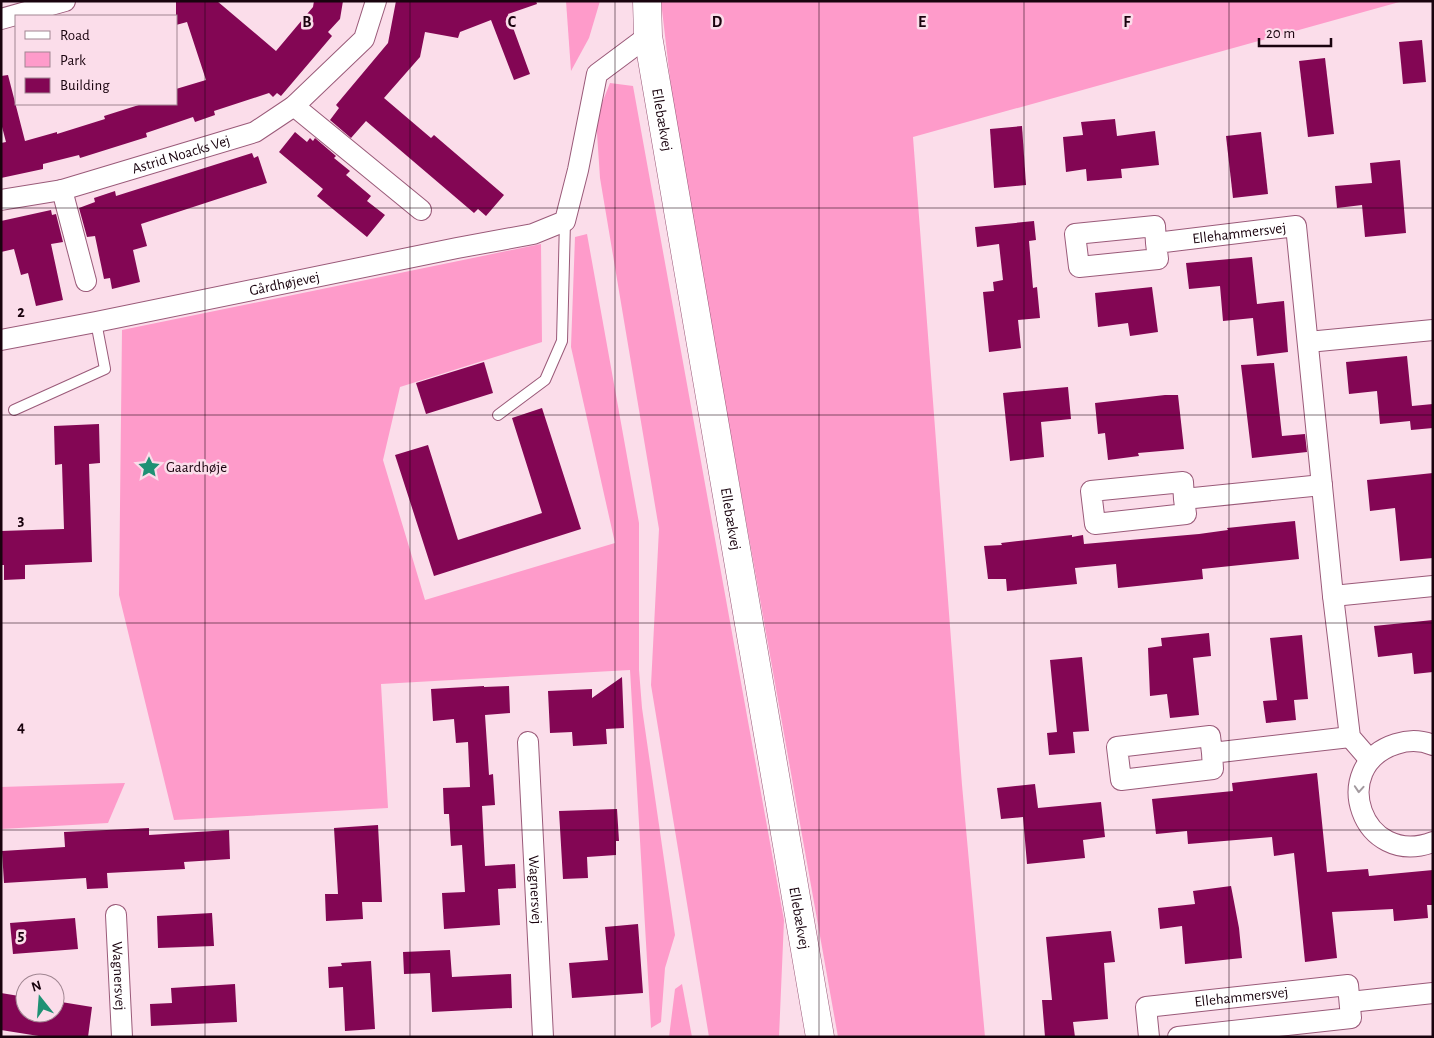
<svg xmlns="http://www.w3.org/2000/svg" width="1434" height="1038" font-family="'Alegreya Sans',sans-serif">
  <style>
    .green { fill: #fe9bca }
    .building { fill: #830654 }
    .lines { fill: none; stroke-linecap: round; stroke-linejoin: round }
    .lane-casing { stroke: #9a5a79; stroke-width: 12 }
    .street-casing { stroke: #9a5a79; stroke-width: 22 }
    .secondary-casing { stroke: #9a5a79; stroke-width: 29 }
    .lane { stroke: #fff; stroke-width: 10 }
    .street { stroke: #fff; stroke-width: 20 }
    .secondary { stroke: #fff; stroke-width: 28 }
    .oneway { stroke: #a39a9f }
    .grid { fill: none; stroke: #19030e; stroke-width: 1; stroke-opacity: 0.55 }
    .labels { text-anchor: middle; stroke-width: 5; stroke-linejoin: round; paint-order: stroke }
    .street-label { font-size: 15px; fill: #19030e; stroke: #fbddea }
    .poi-label { font-size: 15px; fill: #19030e; stroke: #fbddea; text-anchor: start }
    .grid-label { font-size: 16px; text-anchor: middle; font-weight: bold; fill: #19030e; stroke: #fbddea; stroke-width: 5; stroke-linejoin: round; paint-order: stroke }
  </style>
  <rect width="100%" height="100%" fill="#fbddea"/>
  <g class="green">
    <path d="M566,1h34l-11,37 -18,33z"/>
    <path d="M661,1h742l-490,136 49,648 23,252h-147l-163,-915z"/>
    <path d="M610,83l23,3 151,834 -5,117h-70l-58,-352 8,-156 -59,-351 -4,-60z"/>
    <path d="M587,234l52,289v147l3,38 33,227 -10,33 -4,54 -10,6 -21,-358 -249,14 7,124 -214,12 -55,-225 3,-265 419,-86 1,98 -142,45 -17,73 42,140 190,-57 -44,-196 4,-110z"/>
    <path d="M125,783l-17,40 -107,6v-42z"/>
    <path d="M682,984l10,53h-23l6,-48z"/>
  </g>
  <g class="building">
    <path d="M176,1h41l59,50 37,-44 1,-6h29l-3,18 -12,13 4,4 -51,60 -4,-3 -4,4 -4,-4 -55,18 1,4 -20,7 -2,-5 -47,16 1,4 -67,21 -1,-3 -36,9v5l-42,9v-35l5,-1 -5,-19v-47l7,-1 17,66 32,-9v2l48,-15 -1,-3 38,-12h34v-15l30,-9 -19,-58 -11,3z"/>
    <path d="M396,1h140l1,3 -29,10 22,60 -16,6 -23,-60 -31,12 -2,6 -33,-6 -5,25 -36,41 47,40 3,-3 70,60 -18,21 -8,-7 -4,4 -108,-92 -15,17 -21,-18 9,-12 -3,-3 52,-62z"/>
    <path d="M1422,40l4,42 -23,2 -4,-42z"/>
    <path d="M1325,58l9,76 -26,3 -9,-76z"/>
    <path d="M1115,119l2,17 38,-5 4,34 -38,4 1,9 -35,3 -1,-12 -20,3 -3,-35 20,-2 -2,-13z"/>
    <path d="M1022,126l4,59 -32,3 -4,-59z"/>
    <path d="M295,132l12,10 3,-4 3,3 2,-3 21,18 -2,2 16,13 -4,4 25,21 -4,5 18,14 -18,22 -50,-41 6,-7 -44,-37z"/>
    <path d="M1261,132l7,62 -35,4 -7,-62z"/>
    <path d="M252,153l2,5 4,-2 9,27 -126,41 6,22 -14,4 7,32 -28,7 -2,-11 -6,1 -9,-43 -8,1 -8,-29 16,-6 -1,-4 21,-7 1,5z"/>
    <path d="M1400,160l6,73 -41,4 -3,-32 -25,3 -2,-22 37,-3 -2,-20z"/>
    <path d="M51,210l1,5 4,-1 7,28 -12,2 12,56 -27,6 -8,-33 -7,2 -7,-26 -13,3v-31z"/>
    <path d="M1034,221l2,19 -7,1 4,47 4,-1 3,31 -22,2 3,28 -32,4 -6,-60 11,-1 -1,-9 10,-2 -4,-36 -22,3 -2,-20z"/>
    <path d="M1252,257l5,47 27,-3 4,51 -31,4 -4,-38 -30,3 -3,-35 -31,3 -3,-26z"/>
    <path d="M1152,287l6,45 -28,4 -2,-13 -30,4 -3,-34z"/>
    <path d="M1407,356l5,50 21,-2v24l-22,2 -1,-9 -30,3 -3,-33 -28,3 -3,-32z"/>
    <path d="M484,362l9,31 -67,21 -10,-31z"/>
    <path d="M1274,363l8,73 23,-2 2,18 -55,6 -11,-93z"/>
    <path d="M1068,387l3,32 -30,3 3,35 -34,4 -7,-68z"/>
    <path d="M1165,395h13l6,54 -46,4 1,3 -31,4 -3,-27 -7,1 -3,-31z"/>
    <path d="M542,408l39,121 -147,47 -39,-121 33,-10 30,95 84,-27 -30,-95z"/>
    <path d="M99,424l1,39 -11,1 3,98 -67,3v14l-21,1v-15h-3v-34l63,-2 -2,-65 -7,1 -1,-39z"/>
    <path d="M1433,473v85l-33,3 -5,-53 -25,3 -3,-31z"/>
    <path d="M1295,521l4,38 -97,10 1,10 -85,9 -2,-24 -41,4 2,16 -70,7 -1,-12h-18l-4,-33 18,-1 -1,-2 71,-8v2l11,-2 1,9 115,-10 29,-4 -1,-2z"/>
    <path d="M1433,620v52l-19,2 -2,-21 -34,4 -4,-31z"/>
    <path d="M1209,633l2,23 -18,2 6,57 -29,3 -3,-24 -17,2 -2,-48 14,-2 -1,-8z"/>
    <path d="M1302,635l6,64 -14,1 2,20 -30,3 -3,-22 14,-1 -7,-62z"/>
    <path d="M1082,657l7,74 -16,1 2,21 -26,2 -2,-22 10,-1 -7,-72z"/>
    <path d="M622,677l2,51 -18,1 1,15 -34,2 -1,-14 -22,1 -2,-42 44,-2v9z"/>
    <path d="M484,686v1l25,-1 1,27 -25,2 4,60 4,-1 2,31 -13,1 3,60 30,-2 1,24 -18,1 2,36 -56,4 -2,-36 23,-1 -3,-47 -11,1 -2,-32h-5l-1,-26 27,-1 -2,-45 -12,1 -2,-24 -21,2 -2,-32z"/>
    <path d="M1317,773l10,99 41,-3 1,7 64,-6v35h-6l1,13 -34,3 -1,-12 -61,3 5,46 -32,4 -11,-109 -20,3 -2,-19 -84,7 -1,-13 -31,3 -4,-35 81,-8 -1,-8z"/>
    <path d="M1035,784l3,24 63,-6 4,35 -22,3 2,18 -58,6 -4,-47 -22,2 -4,-31z"/>
    <path d="M617,809l2,32h-3v14l-29,2 1,21 -25,1 -4,-68z"/>
    <path d="M378,825l4,77h-20l1,17 -37,2 -1,-27h13l-4,-66z"/>
    <path d="M149,828v7l80,-5 1,29 -46,3 1,7 -78,4 1,15 -21,1 -1,-11 -82,5 -2,-32 63,-4 -1,-15z"/>
    <path d="M1231,886l8,42 3,30 -57,6 -3,-38 -22,3 -2,-21 37,-4 -2,-13z"/>
    <path d="M212,913l2,33 -56,2 -1,-32z"/>
    <path d="M75,918l3,31 -65,5 -3,-31z"/>
    <path d="M638,924l5,69 -71,5 -3,-35 39,-3 -3,-33z"/>
    <path d="M1111,931l4,31 -11,1 4,56 -35,3 2,15h-30l-3,-37h10l-6,-63z"/>
    <path d="M450,950l2,27 59,-3 1,34 -80,4 -2,-39 -26,1 -1,-22z"/>
    <path d="M371,961l4,68 -30,2 -2,-44 -14,1 -1,-21 14,-1 -1,-3z"/>
    <path d="M235,984l2,38 -86,4 -1,-22 22,-1 -1,-15z"/>
    <path d="M1,993l24,4v16h30v-12l37,6 -4,30h-43l-44,-7z"/>
  </g>
  <g class="lines">
    <defs>
      <g id="lane">
        <path d="M14,410l91,-41 -9,-47"/>
        <path d="M498,415l47,-35 17,-39 3,-120"/>
      </g>
      <g id="street">
        <path d="M1,19l64,-18"/>
        <path d="M294,106l127,104"/>
        <path d="M62,190l24,91"/>
        <path id="s1" d="M1,200l61,-10 193,-58 39,-26 70,-67 12,-38"/>
        <path id="s2" d="M1156,243l2,16 -79,8 -4,-33 80,-8 1,17 140,-17 37,370 17,141 20,23"/>
        <path id="s3" d="M1,340l95,-18 361,-74 76,-14 32,-13 13,-51 19,-96 51,-38"/>
        <path d="M1308,342l125,-12"/>
        <path d="M1184,499l-1,-17 -92,9 4,33 91,-10 -2,-15 138,-14"/>
        <path d="M1333,596l100,-10"/>
        <path id="s4" d="M528,742l15,295"/>
        <path d="M1433,745c-12,-5 -25,-5 -37,-1 -69,22 -34,125 37,98"/>
        <path d="M1212,753l-2,-17 -93,11 4,33 92,-11 -1,-16 138,-16"/>
        <path id="s5" d="M116,915l6,122"/>
        <path d="M1350,1002l83,-9"/>
        <path id="s6" d="M1149,1037l-3,-30 202,-22 3,33 -173,19"/>
      </g>
      <g id="secondary">
        <path id="s7" d="M647,1l1,35 172,1001"/>
      </g>
    </defs>
    <use href="#lane" class="lane-casing"/>
    <use href="#street" class="street-casing"/>
    <use href="#secondary" class="secondary-casing"/>
    <use href="#lane" class="lane"/>
    <use href="#street" class="street"/>
    <use href="#secondary" class="secondary"/>
  </g>
  <defs><path id="oneway-chevron" d="M-2-3.5L2.5 0L-2 3.5" fill="none" stroke-width="1.6" stroke-linecap="round" stroke-linejoin="round" transform="scale(1.25)"/></defs>
  <use class="oneway" href="#oneway-chevron" transform="translate(1359 789) rotate(94)"/>
  <path class="grid" d="M205,1v1036M410,1v1036M615,1v1036M819,1v1036M1024,1v1036M1229,1v1036M1,208h1432M1,415h1432M1,623h1432M1,830h1432"/>
  <defs>
    <symbol id="sight-bare" viewBox="-9 -9 18 18"><path d="M0-6L1.8-2.2L6-1.7L2.9 1.2L3.7 5.4L0 3.3L-3.7 5.4L-2.9 1.2L-6-1.7L-1.8-2.2Z" fill="#1f9174" stroke="#fbddea" stroke-width="2.5" paint-order="stroke"/></symbol>
  </defs>
  <g fill-rule="evenodd">
    <use href="#sight-bare" x="133" y="451" width="32" height="32"/>
  </g>
  <g class="labels">
    <g class="street-label">
      <text dy="5" stroke="none"><textPath href="#s7" startOffset="120">Ellebækvej</textPath></text>
      <text dy="5" stroke="none"><textPath href="#s1" startOffset="186">Astrid Noacks Vej</textPath></text>
      <text dy="5" stroke="none"><textPath href="#s2" startOffset="310">Ellehammersvej</textPath></text>
      <text dy="5" stroke="none"><textPath href="#s3" startOffset="289">Gårdhøjevej</textPath></text>
      <text dy="5" stroke="none"><textPath href="#s7" startOffset="525">Ellebækvej</textPath></text>
      <text dy="5" stroke="none"><textPath href="#s4" startOffset="148">Wagnersvej</textPath></text>
      <text dy="5" stroke="none"><textPath href="#s7" startOffset="930">Ellebækvej</textPath></text>
      <text dy="5" stroke="none"><textPath href="#s5" startOffset="61">Wagnersvej</textPath></text>
      <text dy="5" stroke="none"><textPath href="#s6" startOffset="126">Ellehammersvej</textPath></text>
    </g>
    <g class="poi-label">
      <text x="166" y="472">Gaardhøje</text>
    </g>
  </g>
  <g class="grid-label">
    <text x="307" y="27">B</text>
    <text x="512" y="27">C</text>
    <text x="717" y="27">D</text>
    <text x="922" y="27">E</text>
    <text x="1127" y="27">F</text>
    <text x="21" y="317">2</text>
    <text x="21" y="525">3</text>
    <text x="21" y="732">4</text>
    <text x="21" y="940">5</text>
  </g>
  <rect width="1434" height="1038" fill="none" stroke="#19030e" stroke-width="5"/>
  <rect x="15" y="15" width="162" height="90" fill="#fbddea" stroke="#a18692"/>
  <rect x="25" y="31" width="25" height="8" fill="#ffffff" stroke="#a18692"/>
  <text x="60" y="40" font-size="15" fill="#19030e">Road</text>
  <rect x="25" y="52" width="25" height="15" fill="#fe9bca" stroke="#a18692"/>
  <text x="60" y="65" font-size="15" fill="#19030e">Park</text>
  <rect x="25" y="78" width="25" height="15" fill="#830654" stroke="#a18692"/>
  <text x="60" y="90" font-size="15" fill="#19030e">Building</text>
  <g transform="translate(40 998) rotate(343)"><circle r="24" fill="#fbddea" stroke="#a18692"/>
  <path d="M0-4L9 19L0 12L-9 19Z" fill="#1f9174"/>
  <text y="-8" font-size="14" font-weight="bold" text-anchor="middle" fill="#19030e">N</text>
  </g>
  <path d="M1259 38v8h72v-8" fill="none" stroke="#19030e" stroke-width="2.5"/>
  <text x="1266" y="38" font-size="15" fill="#19030e" stroke="#fbddea" stroke-width="4" paint-order="stroke">20 m</text>
</svg>
